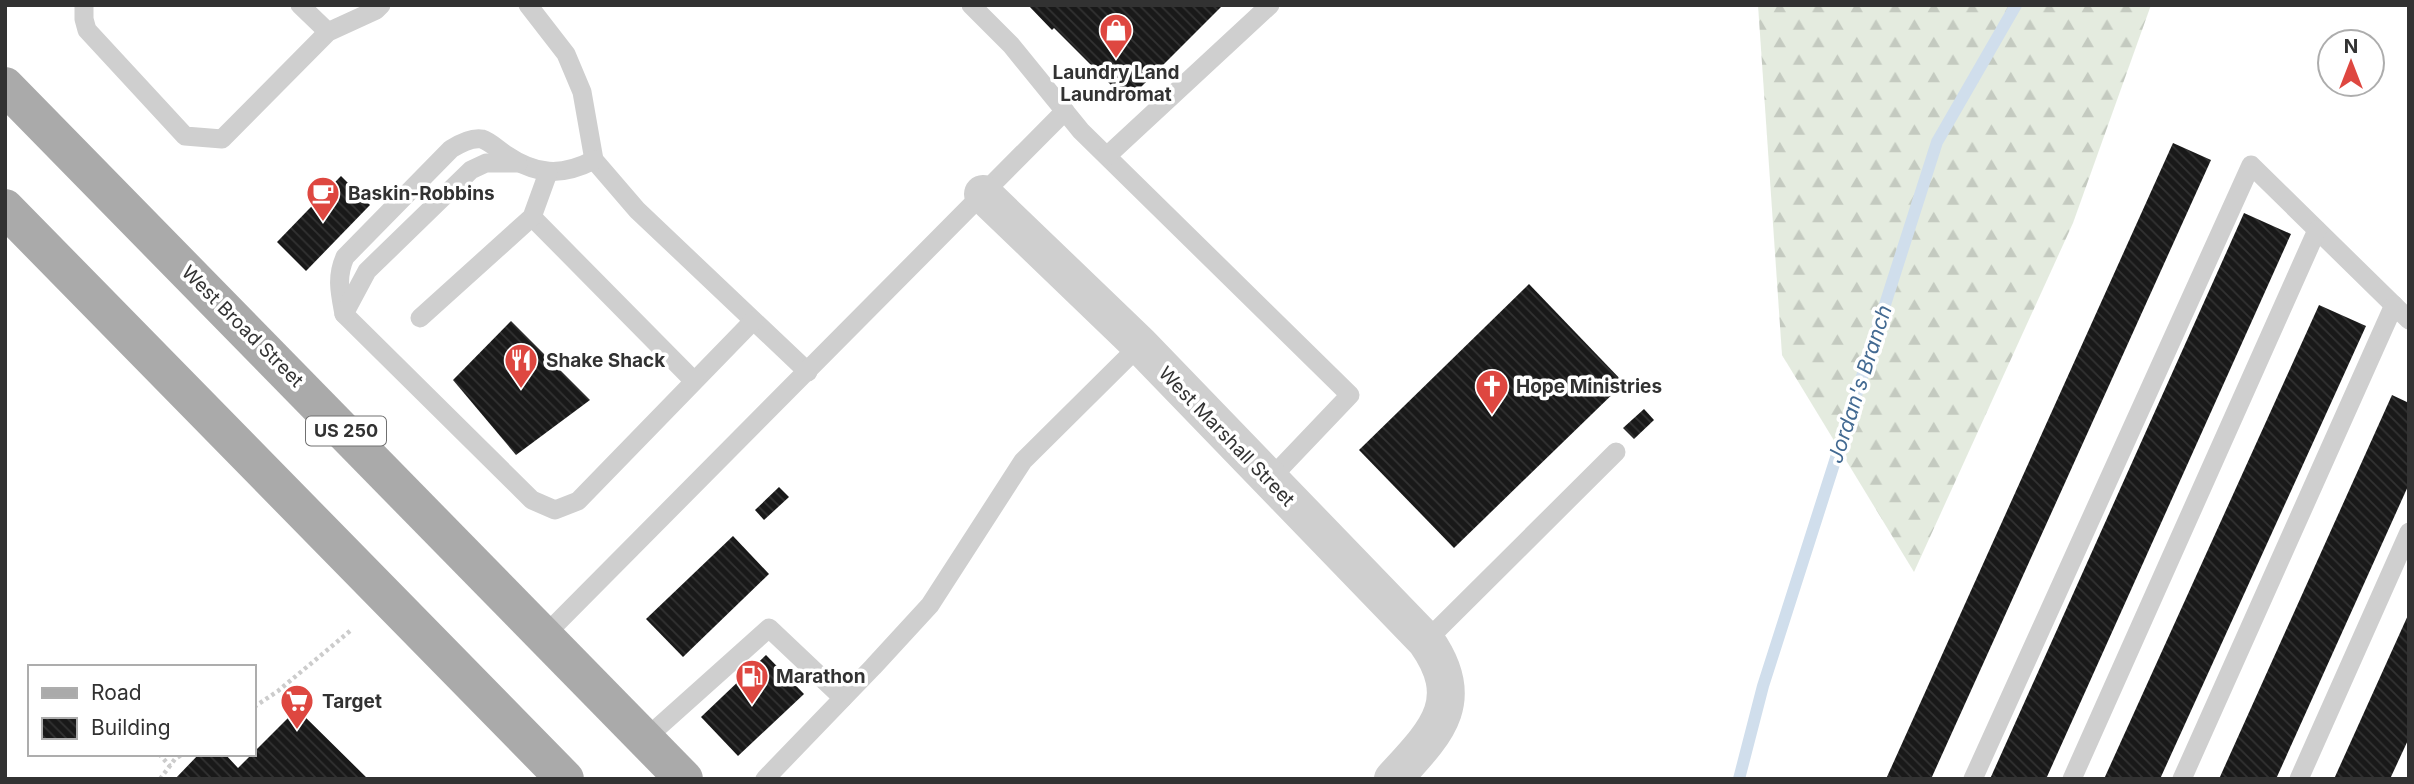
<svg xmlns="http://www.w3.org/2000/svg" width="2414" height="784" font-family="Inter,sans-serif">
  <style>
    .forest { fill: url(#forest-firs) }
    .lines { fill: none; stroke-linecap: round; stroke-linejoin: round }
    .stream { stroke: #d0deec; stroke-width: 12 }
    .building { fill: url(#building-back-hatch) }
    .path { stroke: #ccc; stroke-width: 4.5; stroke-dasharray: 3.5 3.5; stroke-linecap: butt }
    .service { stroke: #cfcfcf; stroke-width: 19 }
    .minor { stroke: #cfcfcf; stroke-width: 38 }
    .primary { stroke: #aaa; stroke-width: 38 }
    .labels { text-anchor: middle; stroke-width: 7; stroke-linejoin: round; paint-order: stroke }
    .shield { fill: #fff; stroke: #707070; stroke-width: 2 }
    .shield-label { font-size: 18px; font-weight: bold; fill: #323232 }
    .poi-label { font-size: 19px; font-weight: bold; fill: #323232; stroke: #fff; text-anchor: start }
    .street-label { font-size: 19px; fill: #323232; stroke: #fff }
    .water-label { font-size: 21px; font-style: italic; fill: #436a92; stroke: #fff }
  </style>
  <defs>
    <pattern id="forest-firs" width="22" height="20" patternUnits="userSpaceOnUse" patternTransform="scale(1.75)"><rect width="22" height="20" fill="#e4ebdf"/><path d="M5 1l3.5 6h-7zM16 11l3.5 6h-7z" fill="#c4cac0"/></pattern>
    <pattern id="building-back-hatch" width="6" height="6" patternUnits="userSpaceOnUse" patternTransform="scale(1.75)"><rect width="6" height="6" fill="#191919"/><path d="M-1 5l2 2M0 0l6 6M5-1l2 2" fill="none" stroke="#323232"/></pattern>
  </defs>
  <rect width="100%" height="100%" fill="#fff"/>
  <path class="forest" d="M1758,5h393l-78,218 -159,349 -132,-217z"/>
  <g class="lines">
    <path class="stream" d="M1739,779l24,-93 174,-544 79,-137"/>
  </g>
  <g class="building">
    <path d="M1028,5h195l-96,96 -73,-73 -2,2z"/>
    <path d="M2173,143l38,17 -280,619h-45z"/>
    <path d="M341,176l29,29 -64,66 -29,-29z"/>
    <path d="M2244,213l47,21 -245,545h-56z"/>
    <path d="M1529,284l95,99 -170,165 -95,-98z"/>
    <path d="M2319,305l47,21 -206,453h-56z"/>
    <path d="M511,321l79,79 -74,55 -63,-75z"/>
    <path d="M2392,395l17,8v81l-133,295h-57z"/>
    <path d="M1644,409l10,11 -20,19 -11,-11z"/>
    <path d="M779,487l10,10 -25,23 -9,-10z"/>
    <path d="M733,536l36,38 -86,83 -37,-38z"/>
    <path d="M2409,613v125l-19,41h-56z"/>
    <path d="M766,655l38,39 -66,62 -37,-39z"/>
    <path d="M297,709l71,70h-193l24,-25h26l13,14z"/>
  </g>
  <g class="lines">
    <g class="path">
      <path d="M254,707l24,-16 72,-60"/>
      <path d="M159,754l11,12"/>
      <path d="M160,779l15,-20 8,-5"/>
    </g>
    <g class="service">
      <path d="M84,5v14l3,11 98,106 37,3 106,-107 48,-22 5,-5"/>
      <path d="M300,5l28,27"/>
      <path d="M528,5l38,49 16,38 12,68 43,50 171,162"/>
      <path d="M971,5l40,40 70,86 269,264 -81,85"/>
      <path d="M1107,156l163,-151"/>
      <path d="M594,160c-33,17 -58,15 -89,-6 -6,-4 -16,-13 -23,-15 -11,-2 -23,5 -31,10l-106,108c-9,20 -5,36 -1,57l188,186 23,10 23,-9 175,-180"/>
      <path d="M532,217l162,164"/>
      <path d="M344,314l23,-43 104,-101 15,-7h32"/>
      <path d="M420,318l112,-101 16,-44"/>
      <path d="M544,636l521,-525"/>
      <path d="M1426,641l190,-189"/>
      <path d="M645,739l124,-111 74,70"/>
      <path d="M765,779l108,-112 57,-62 93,-144 117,-116"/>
      <path d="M1973,779l278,-614 158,155"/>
      <path d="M2072,779l245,-549"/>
      <path d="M2182,779l212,-474"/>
      <path d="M2299,779l110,-247"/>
    </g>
    <path class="minor" d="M983,194l157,151 286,296c43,61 9,92 -33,138"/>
    <g class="primary">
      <path d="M5,86l679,693"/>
      <path d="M5,208l560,571"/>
    </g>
  </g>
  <defs>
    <symbol id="shop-pin" viewBox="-11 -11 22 30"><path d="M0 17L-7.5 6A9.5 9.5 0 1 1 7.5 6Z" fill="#de4740" stroke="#fff"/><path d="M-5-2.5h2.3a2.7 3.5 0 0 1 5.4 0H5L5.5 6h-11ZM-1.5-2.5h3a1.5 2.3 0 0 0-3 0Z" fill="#fff"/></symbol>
    <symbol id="cafe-pin" viewBox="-11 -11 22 30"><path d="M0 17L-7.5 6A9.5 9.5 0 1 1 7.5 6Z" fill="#de4740" stroke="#fff"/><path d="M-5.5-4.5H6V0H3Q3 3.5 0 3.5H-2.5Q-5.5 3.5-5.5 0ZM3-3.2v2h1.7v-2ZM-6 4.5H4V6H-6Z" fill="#fff"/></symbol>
    <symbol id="restaurant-pin" viewBox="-11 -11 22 30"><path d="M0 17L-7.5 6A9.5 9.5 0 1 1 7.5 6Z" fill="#de4740" stroke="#fff"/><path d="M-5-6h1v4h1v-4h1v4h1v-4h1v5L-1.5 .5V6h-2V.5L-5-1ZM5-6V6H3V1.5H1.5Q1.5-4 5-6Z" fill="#fff"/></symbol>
    <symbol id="church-pin" viewBox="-11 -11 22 30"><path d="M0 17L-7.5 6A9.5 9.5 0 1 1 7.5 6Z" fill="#de4740" stroke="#fff"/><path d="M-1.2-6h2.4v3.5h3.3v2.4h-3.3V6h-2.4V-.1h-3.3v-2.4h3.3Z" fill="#fff"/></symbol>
    <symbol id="fuel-pin" viewBox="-11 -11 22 30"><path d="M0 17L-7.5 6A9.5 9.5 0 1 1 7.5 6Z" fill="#de4740" stroke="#fff"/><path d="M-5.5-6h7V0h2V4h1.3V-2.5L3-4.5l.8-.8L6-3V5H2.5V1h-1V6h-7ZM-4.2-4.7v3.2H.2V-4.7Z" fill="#fff"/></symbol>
    <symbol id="supermarket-pin" viewBox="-11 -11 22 30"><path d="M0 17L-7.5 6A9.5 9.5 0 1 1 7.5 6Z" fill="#de4740" stroke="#fff"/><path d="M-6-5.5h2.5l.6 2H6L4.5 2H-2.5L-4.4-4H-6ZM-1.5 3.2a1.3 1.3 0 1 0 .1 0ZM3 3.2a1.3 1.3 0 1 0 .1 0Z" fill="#fff"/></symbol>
  </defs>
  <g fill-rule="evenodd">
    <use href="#shop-pin" x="1097" y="11" width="38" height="52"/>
    <use href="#cafe-pin" x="304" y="174" width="38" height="52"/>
    <use href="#restaurant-pin" x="502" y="341" width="38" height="52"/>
    <use href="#church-pin" x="1473" y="367" width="38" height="52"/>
    <use href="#fuel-pin" x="733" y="657" width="38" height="52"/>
    <use href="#supermarket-pin" x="278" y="682" width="38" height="52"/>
  </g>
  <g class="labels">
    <rect class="shield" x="306" y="416.5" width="80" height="29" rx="5"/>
    <g class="shield-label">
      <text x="346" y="437">US 250</text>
    </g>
    <g class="poi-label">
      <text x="1116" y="79" text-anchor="middle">Laundry Land<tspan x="1116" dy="22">Laundromat</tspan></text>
      <text x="348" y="200">Baskin-Robbins</text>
      <text x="546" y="367">Shake Shack</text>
      <text x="1516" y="393">Hope Ministries</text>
      <text x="776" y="683">Marathon</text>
      <text x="322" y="708">Target</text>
    </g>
    <g class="street-label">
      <text transform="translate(243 326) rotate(45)" y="7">West Broad Street</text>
      <text transform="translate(1227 436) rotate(46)" y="7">West Marshall Street</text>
    </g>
    <g class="water-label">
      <text transform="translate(1860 384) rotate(-72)" y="7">Jordan's Branch</text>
    </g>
  </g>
  <rect width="2414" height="784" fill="none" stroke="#323232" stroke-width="14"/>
  <rect x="28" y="665" width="228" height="91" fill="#ffffff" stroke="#adadad" stroke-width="2"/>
  <rect x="42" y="688" width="35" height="10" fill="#aaaaaa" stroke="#adadad" stroke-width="2"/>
  <text x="91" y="700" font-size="21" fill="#323232">Road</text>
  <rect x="42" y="718" width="35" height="21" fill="url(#building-back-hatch)" stroke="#adadad" stroke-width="2"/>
  <text x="91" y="735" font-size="21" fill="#323232">Building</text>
  <g transform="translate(2351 63)"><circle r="33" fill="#ffffff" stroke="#adadad" stroke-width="2"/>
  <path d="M0-5L12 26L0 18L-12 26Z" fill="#de4740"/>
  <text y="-10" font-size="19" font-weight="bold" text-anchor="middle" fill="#323232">N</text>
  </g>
</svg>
